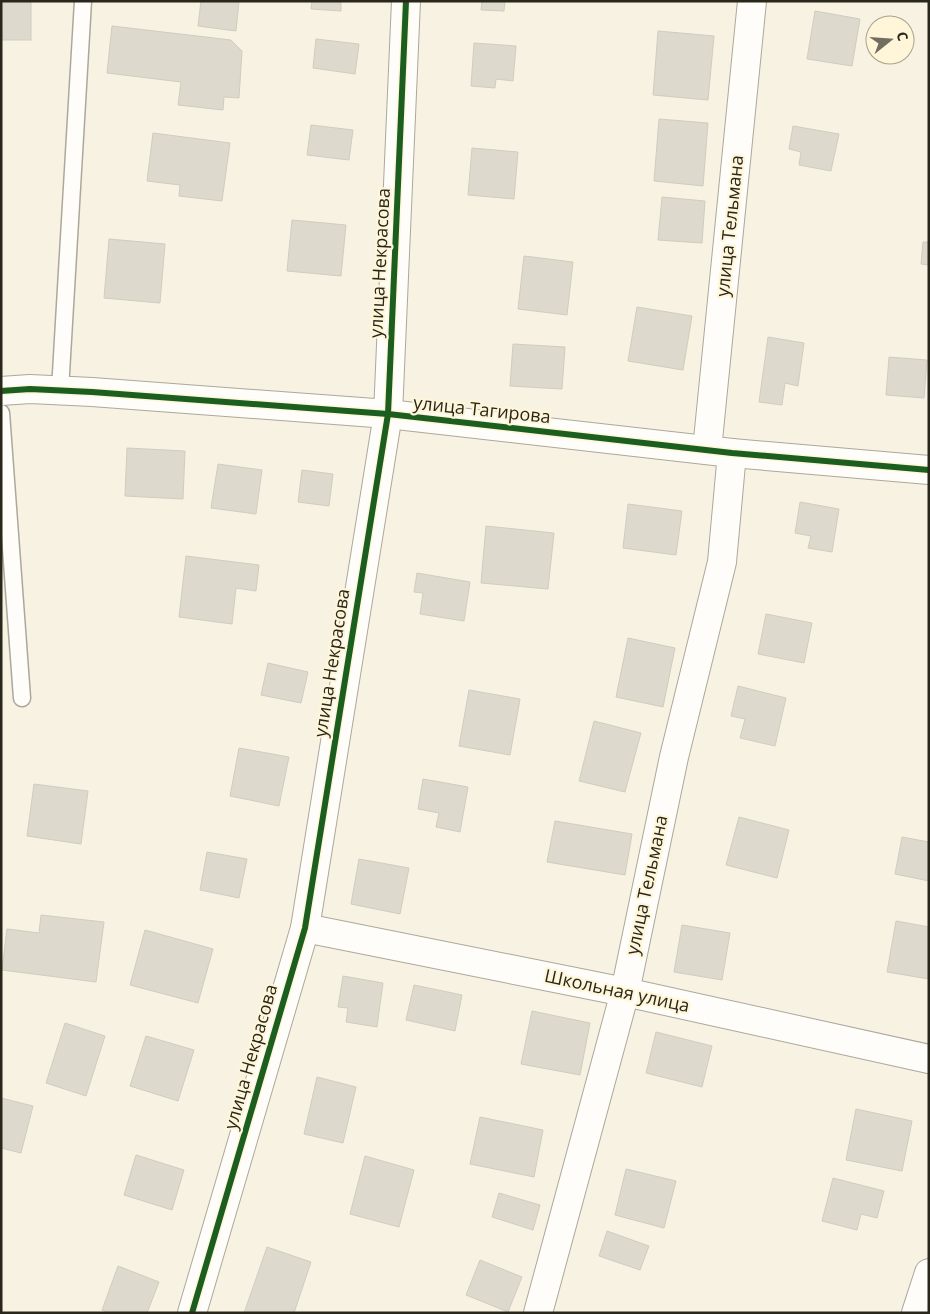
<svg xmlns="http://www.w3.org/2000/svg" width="930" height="1314" font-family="'Open Sans',sans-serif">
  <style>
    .building { fill: #ddd9cc; stroke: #d0cdc0 }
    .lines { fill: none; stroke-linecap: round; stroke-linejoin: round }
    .service-casing { stroke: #aca89b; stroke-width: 19 }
    .minor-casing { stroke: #aca89b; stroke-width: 30 }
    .tertiary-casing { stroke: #aca89b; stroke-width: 30 }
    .service { stroke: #fefdfa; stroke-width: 16 }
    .minor { stroke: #fefdfa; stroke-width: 28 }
    .tertiary { stroke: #fefdfa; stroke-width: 28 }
    .cycleway-casing { stroke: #fff6d9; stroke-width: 9 }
    .cycleway { stroke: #1b5e20; stroke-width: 6 }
    .labels { text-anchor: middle; stroke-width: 4.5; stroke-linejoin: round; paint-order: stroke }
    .street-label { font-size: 18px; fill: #29261b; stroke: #fff6d9 }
  </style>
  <rect width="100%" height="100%" fill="#f7f2e1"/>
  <g class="building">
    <rect x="1" y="1" width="30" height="39"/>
    <path d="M201,1h38l-3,30 -38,-5z"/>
    <path d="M312,1h29v10l-30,-2z"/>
    <path d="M482,1h23l-1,10 -23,-1z"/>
    <path d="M815,11l45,8 -8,47 -45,-7z"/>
    <path d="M112,26l119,14 11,11 -3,47 -15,-1 -1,13 -45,-5 3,-23 -74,-9z"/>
    <path d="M658,31l56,5 -6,64 -55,-5z"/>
    <path d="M316,39l43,5 -4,30 -42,-6z"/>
    <path d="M474,43l42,3 -3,35 -17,-2 -1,9 -24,-2z"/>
    <path d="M659,119l49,4 -5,63 -49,-5z"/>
    <path d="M311,125l42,5 -4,30 -42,-5z"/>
    <path d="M793,126l46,8 -8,37 -32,-6 2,-13 -12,-3z"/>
    <path d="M153,133l77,10 -8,58 -43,-5 1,-11 -33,-4z"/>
    <path d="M472,148l46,4 -4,47 -46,-4z"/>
    <path d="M662,197l43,4 -3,42 -44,-3z"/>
    <path d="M292,220l54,5 -5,51 -54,-5z"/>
    <path d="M109,239l56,5 -5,59 -56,-5z"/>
    <path d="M923,242h6v23l-8,-1z"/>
    <path d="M524,256l49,6 -6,53 -49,-6z"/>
    <path d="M637,307l55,9 -9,54 -55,-9z"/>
    <path d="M768,337l36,6 -6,43 -13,-3 -3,22 -23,-3z"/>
    <path d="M513,344l52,3 -3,42 -52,-3z"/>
    <path d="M889,357l38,3 -3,38 -38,-3z"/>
    <path d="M127,448l58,3 -2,48 -58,-3z"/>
    <path d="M218,464l44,6 -6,44 -45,-6z"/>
    <path d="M302,470l31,4 -4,32 -31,-4z"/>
    <path d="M800,502l39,7 -7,43 -24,-4 3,-12 -16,-3z"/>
    <path d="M628,504l54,7 -6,44 -53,-7z"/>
    <path d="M486,526l68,7 -6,56 -67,-6z"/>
    <path d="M186,556l73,9 -3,26 -20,-3 -4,36 -53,-7z"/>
    <path d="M417,573l53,9 -6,39 -44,-7 3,-21 -9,-1z"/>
    <path d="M766,614l46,9 -8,40 -46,-9z"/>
    <path d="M628,638l47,10 -12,59 -47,-10z"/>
    <path d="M268,663l40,9 -7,31 -40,-8z"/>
    <path d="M738,686l48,12 -11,48 -35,-8 5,-19 -14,-3z"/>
    <path d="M469,690l51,9 -10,56 -51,-9z"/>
    <path d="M594,721l47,12 -16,59 -46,-11z"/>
    <path d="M239,748l50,9 -10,49 -49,-10z"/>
    <path d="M423,779l45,8 -8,45 -24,-5 3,-14 -21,-4z"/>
    <path d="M34,784l54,7 -7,53 -54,-8z"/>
    <path d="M739,817l50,13 -12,48 -51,-13z"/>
    <path d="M555,821l77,13 -7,41 -78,-13z"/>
    <path d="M902,837l27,5v39l-34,-7z"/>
    <path d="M207,852l40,7 -8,39 -39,-8z"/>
    <path d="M359,859l50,9 -9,46 -49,-10z"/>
    <path d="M41,915l63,7 -8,60 -94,-12 5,-41 32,4z"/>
    <path d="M896,921l33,6v52l-42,-7z"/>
    <path d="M682,925l48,8 -8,47 -48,-8z"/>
    <path d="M145,930l68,19 -15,54 -68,-18z"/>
    <path d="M343,976l40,7 -6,44 -31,-5 2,-14 -10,-1z"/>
    <path d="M414,985l48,10 -7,36 -49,-11z"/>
    <path d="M532,1011l58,12 -10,52 -59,-11z"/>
    <path d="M65,1023l40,13 -19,60 -40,-13z"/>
    <path d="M656,1032l56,14 -10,41 -56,-14z"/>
    <path d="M146,1036l48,14 -16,51 -48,-15z"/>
    <path d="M317,1077l39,10 -13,56 -39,-9z"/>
    <path d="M1,1098l32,8 -12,47 -20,-5z"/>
    <path d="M856,1109l56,12 -10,50 -56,-11z"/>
    <path d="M480,1117l63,13 -9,47 -64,-13z"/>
    <path d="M136,1155l48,15 -12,40 -48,-15z"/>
    <path d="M365,1156l49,14 -15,57 -49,-13z"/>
    <path d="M626,1169l50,12 -12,47 -49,-13z"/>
    <path d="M833,1178l51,13 -7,27 -16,-4 -4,16 -35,-9z"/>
    <path d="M499,1193l41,12 -7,25 -41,-13z"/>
    <path d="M607,1231l42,15 -9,24 -41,-14z"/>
    <path d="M267,1247l44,15 -17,51h-50z"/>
    <path d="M480,1260l42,17 -14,35 -42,-17z"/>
    <path d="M118,1266l41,16 -12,31h-37l-8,-3z"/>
  </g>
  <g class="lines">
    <defs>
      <g id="service">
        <path d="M60,390l23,-389"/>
        <path d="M1,413l21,285"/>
      </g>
      <g id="minor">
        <path d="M707,450l45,-449"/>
        <path d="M305,928l320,64 304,67"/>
        <path d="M192,1313l113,-385 83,-514 18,-413"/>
        <path d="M538,1313l87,-321 49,-235 48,-195 10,-109"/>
        <path d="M916,1313l13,-40"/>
      </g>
      <path id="tertiary" d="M1,391l29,-2 62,3 296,22 344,39 197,17"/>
    </defs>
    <use href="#service" class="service-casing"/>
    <use href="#minor" class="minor-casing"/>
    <use href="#tertiary" class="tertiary-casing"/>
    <use href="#service" class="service"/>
    <use href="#minor" class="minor"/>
    <use href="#tertiary" class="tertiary"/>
    <defs>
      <g id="cycleway">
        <path d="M1,391l29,-2 62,3 296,22 344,39 197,17"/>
        <path d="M192,1313l113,-385 83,-514 18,-413"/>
      </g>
    </defs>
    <use href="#cycleway" class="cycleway-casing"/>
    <use href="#cycleway" class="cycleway"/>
  </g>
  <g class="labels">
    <g class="street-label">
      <text transform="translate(730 226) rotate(-84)" y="6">улица Тельмана</text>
      <text transform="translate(380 263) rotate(-87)" y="6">улица Некрасова</text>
      <text transform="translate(482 410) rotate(6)" y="6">улица Тагирова</text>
      <text transform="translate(332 663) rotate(-81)" y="6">улица Некрасова</text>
      <text transform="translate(647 885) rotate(-78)" y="6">улица Тельмана</text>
      <text transform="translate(617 991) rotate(12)" y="6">Школьная улица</text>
      <text transform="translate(251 1057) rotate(-74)" y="6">улица Некрасова</text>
    </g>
  </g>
  <rect width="930" height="1314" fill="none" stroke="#29261b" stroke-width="5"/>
  <g transform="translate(890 40) rotate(73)"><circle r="24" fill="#fff6d9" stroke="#a9a38d"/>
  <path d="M0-4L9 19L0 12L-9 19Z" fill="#716d60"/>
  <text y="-8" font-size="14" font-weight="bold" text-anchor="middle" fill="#29261b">С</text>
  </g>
</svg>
